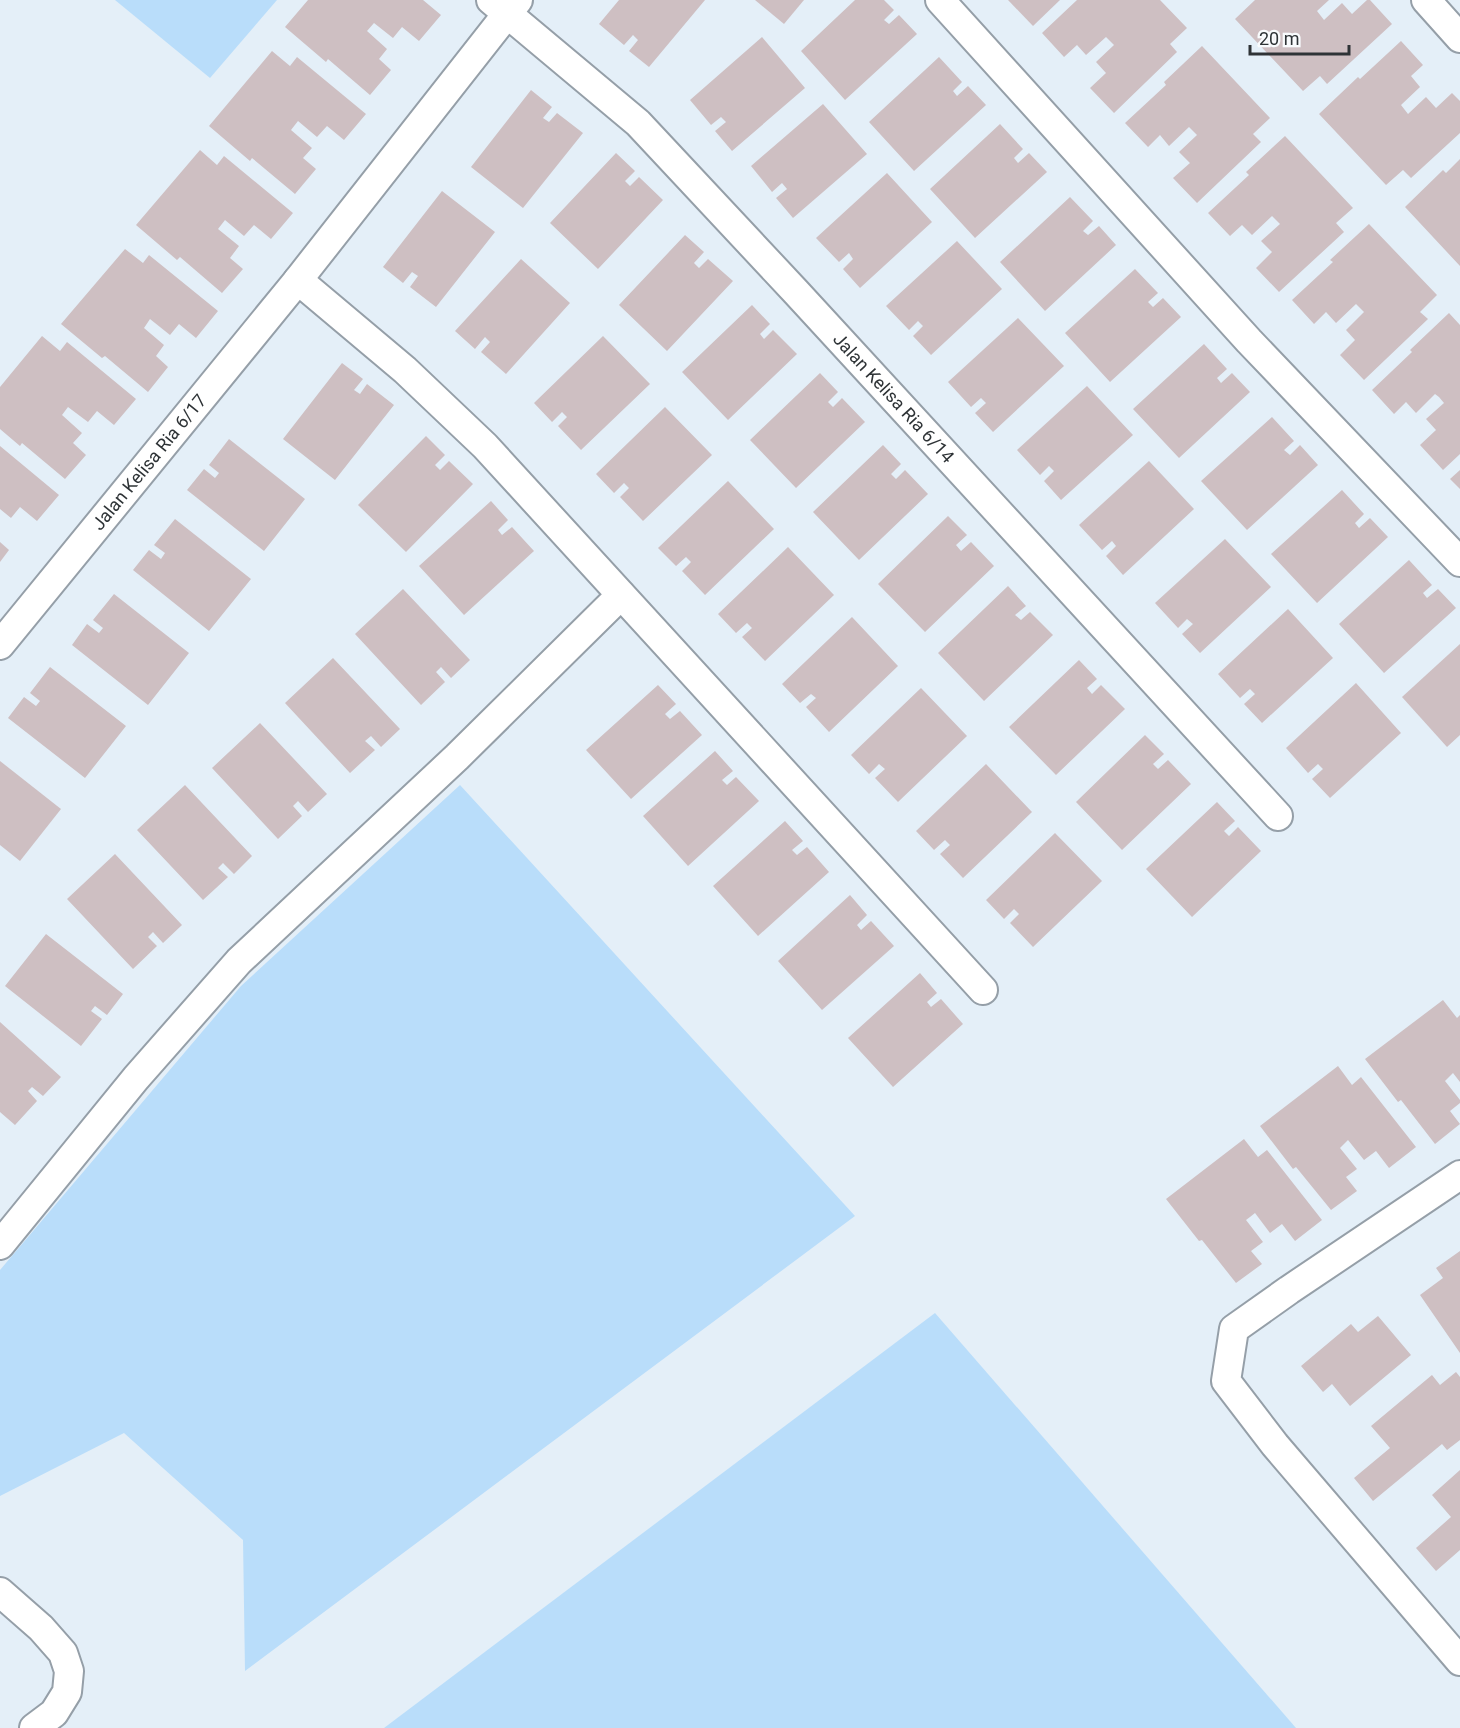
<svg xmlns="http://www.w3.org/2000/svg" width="1460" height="1728" font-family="Roboto,sans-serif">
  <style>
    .green { fill: #b9ddfa }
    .building { fill: #cebfc2 }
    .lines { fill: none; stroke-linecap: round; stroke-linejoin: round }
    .minor-casing { stroke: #959fa8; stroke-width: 32 }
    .minor { stroke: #fff; stroke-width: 28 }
    .labels { text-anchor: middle; stroke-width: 4.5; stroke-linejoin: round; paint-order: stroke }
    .street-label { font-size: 18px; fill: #2e3336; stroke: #f9fbfd }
  </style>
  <rect width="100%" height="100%" fill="#e4eff8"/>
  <g class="green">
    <path d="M115,0h162l-67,78z"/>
    <path d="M460,785l395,431 -610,455 -2,-131 -119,-107 -124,63v-226l241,-284z"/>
    <path d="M935,1313l361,415h-912z"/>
  </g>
  <g class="building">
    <path d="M308,0h115l18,15 -22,26 -17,-14 -9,11 -19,-15 -7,8 20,18 -8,10 12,11 -21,25 -42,-36 -2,3 -41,-35z"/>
    <path d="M619,0h86l-56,67 -20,-16 9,-11 -5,-5 -9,10 -25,-21z"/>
    <path d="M755,0h49l-20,24z"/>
    <path d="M855,0h29l10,10 -10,10 5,4 10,-9 18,19 -72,66 -44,-49z"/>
    <path d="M1008,0h52l-27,26z"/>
    <path d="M1077,0h83l27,28 -17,16 7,8 -63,61 -24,-25 16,-15 -10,-11 18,-17 -8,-8 -20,18 -9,-10 -13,12 -22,-24z"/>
    <path d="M1255,0h74l-12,11 7,9 18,-17 10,11 15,-14h3l22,24 -65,60 -7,-8 -17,15 -68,-72z"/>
    <path d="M762,37l43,51 -73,63 -17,-20 11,-9 -5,-5 -10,8 -21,-25z"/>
    <path d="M1401,41l22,24 -12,11 9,11 -19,18 7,9 18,-17 10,11 16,-15 8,8v32l-49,45 -8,-8 -17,15 -67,-71 39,-37 2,2z"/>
    <path d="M1202,46l68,72 -17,16 8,8 -64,61 -24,-25 17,-15 -11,-11 18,-17 -8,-8 -20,19 -9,-11 -12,12 -23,-24 41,-38 -2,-3z"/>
    <path d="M272,51l18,15 7,-9 69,57 -22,26 -17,-14 -10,11 -19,-16 -7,9 21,18 -9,10 13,11 -21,25 -43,-36 -2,3 -41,-35z"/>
    <path d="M939,57l23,25 -9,9 4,5 11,-10 18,19 -72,66 -45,-49z"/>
    <path d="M531,90l21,17 -9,11 6,4 8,-9 26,20 -60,75 -52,-41z"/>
    <path d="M823,104l44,50 -74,64 -17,-20 11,-9 -5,-6 -10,9 -21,-26z"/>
    <path d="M1000,124l23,25 -9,9 4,5 11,-10 18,19 -72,66 -45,-49z"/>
    <path d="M1285,136l68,72 -17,15 8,9 -65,60 -23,-24 16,-16 -11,-11 19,-17 -8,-8 -20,19 -10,-10 -12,11 -22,-23 41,-38 -3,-3z"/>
    <path d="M200,150l17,15 7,-9 69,57 -22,26 -17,-14 -10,11 -19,-16 -7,9 21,17 -9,12 13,11 -21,24 -42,-36 -3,3 -41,-35z"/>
    <path d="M616,153l19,18 -10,10 5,5 9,-9 24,23 -65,69 -48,-46z"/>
    <path d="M1460,159v107l-55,-59 38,-37 3,3z"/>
    <path d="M887,173l45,49 -72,66 -17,-19 10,-10 -4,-6 -10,9 -23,-24z"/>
    <path d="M442,191l53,41 -59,75 -26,-20 8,-11 -6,-4 -9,11 -20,-16z"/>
    <path d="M1070,197l23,24 -10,10 5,4 11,-9 17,19 -71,66 -45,-49z"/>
    <path d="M1369,224l68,71 -17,17 8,7 -64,61 -24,-25 15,-15 -9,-10 18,-18 -8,-8 -20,19 -10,-11 -12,12 -22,-24 41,-38 -3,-2z"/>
    <path d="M685,235l19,17 -10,11 5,5 9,-9 25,22 -66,70 -48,-46z"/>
    <path d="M957,241l45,48 -71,66 -18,-19 10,-10 -5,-5 -9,9 -23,-24z"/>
    <path d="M125,249l18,14 6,-8 69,56 -22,27 -17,-14 -9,11 -20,-16 -6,9 20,17 -8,11 12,11 -20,25 -43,-36 -3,2 -41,-34z"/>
    <path d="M521,259l49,44 -64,71 -25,-22 9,-10 -5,-5 -10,12 -20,-18z"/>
    <path d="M1135,269l23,24 -10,9 5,5 10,-9 18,19 -71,65 -45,-49z"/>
    <path d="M752,305l18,19 -10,10 4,5 9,-9 24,24 -69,66 -46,-48z"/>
    <path d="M1449,313l11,12v129l-17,16 -23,-25 16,-15 -10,-11 18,-16 -5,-6 -4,-3 -19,19 -10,-11 -12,12 -22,-24 40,-38 -2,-2z"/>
    <path d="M1018,318l46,48 -71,66 -18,-19 11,-10 -5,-5 -10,9 -23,-25z"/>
    <path d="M42,336l18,15 7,-9 69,57 -22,26 -17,-14 -9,11 -20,-15 -6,8 20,18 -9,10 13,12 -21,24 -43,-36 -2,3 -20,-17v-42z"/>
    <path d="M603,336l47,48 -69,66 -23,-24 9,-9 -5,-5 -10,10 -18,-19z"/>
    <path d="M1204,344l23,25 -10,9 4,5 11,-10 18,19 -71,66 -46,-49z"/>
    <path d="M342,363l21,16 -9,11 6,4 7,-10 27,21 -59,75 -52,-41z"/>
    <path d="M820,373l18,19 -10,10 5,5 9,-9 23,24 -69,66 -46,-48z"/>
    <path d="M1087,386l46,49 -72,65 -17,-19 10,-10 -5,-5 -9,9 -23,-25z"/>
    <path d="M665,407l47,48 -69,66 -23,-24 9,-9 -5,-5 -10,10 -18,-19z"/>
    <path d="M1272,417l22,24 -10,9 6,5 10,-10 18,20 -71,65 -46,-49z"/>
    <path d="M426,436l19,19 -10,10 5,5 9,-9 24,23 -67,68 -48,-47z"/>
    <path d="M229,439l76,60 -41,52 -77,-61 17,-21 11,9 4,-5 -10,-8z"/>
    <path d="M883,445l18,19 -10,10 5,5 9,-9 23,24 -69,66 -46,-48z"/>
    <path d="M0,446l59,49 -22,26 -17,-14 -9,11 -11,-9z"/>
    <path d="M1149,461l45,48 -71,66 -17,-19 10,-10 -4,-5 -10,9 -23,-25z"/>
    <path d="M1460,470v19l-10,-10z"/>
    <path d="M728,481l46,48 -69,66 -23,-24 9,-9 -5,-5 -10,9 -18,-18z"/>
    <path d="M1342,490l22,24 -9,9 4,5 11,-10 18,19 -71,66 -46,-49z"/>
    <path d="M491,501l17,19 -10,10 4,5 10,-8 22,24 -70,64 -45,-49z"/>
    <path d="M948,516l19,19 -11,10 5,6 10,-9 23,24 -69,66 -47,-48z"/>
    <path d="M175,519l76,60 -42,52 -76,-61 16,-20 12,9 4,-6 -11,-8z"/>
    <path d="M1225,539l46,48 -71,66 -18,-19 11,-10 -6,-5 -9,9 -23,-25z"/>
    <path d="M0,542l9,8 -9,12z"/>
    <path d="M788,547l46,48 -69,66 -23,-24 10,-9 -5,-5 -11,10 -18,-19z"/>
    <path d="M1409,560l23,25 -9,8 4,5 11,-9 18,19 -72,65 -45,-49z"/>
    <path d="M1008,586l18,20 -11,9 6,5 9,-8 23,23 -69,66 -46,-48z"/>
    <path d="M403,589l67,71 -19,18 -10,-11 -5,5 9,10 -24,23 -66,-71z"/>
    <path d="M114,594l75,59 -41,52 -76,-60 15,-21 12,9 4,-5 -10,-8z"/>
    <path d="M1288,609l45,49 -71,65 -18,-19 11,-10 -5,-5 -10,9 -22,-24z"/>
    <path d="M852,617l46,49 -69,66 -23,-25 10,-9 -5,-4 -11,9 -18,-19z"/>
    <path d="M1460,644v91l-13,12 -45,-50z"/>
    <path d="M333,658l67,71 -19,18 -10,-11 -6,5 10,9 -25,23 -65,-70z"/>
    <path d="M1079,660l18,19 -10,9 5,6 9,-9 24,24 -69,66 -47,-48z"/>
    <path d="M50,667l76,59 -41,52 -77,-60 16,-21 12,9 4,-5 -10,-8z"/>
    <path d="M1356,683l45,50 -71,65 -18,-19 11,-10 -5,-5 -10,9 -22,-25z"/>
    <path d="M658,685l18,19 -11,10 5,5 10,-8 22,24 -71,64 -45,-49z"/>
    <path d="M921,688l46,48 -69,66 -23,-24 10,-9 -6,-5 -10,10 -18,-19z"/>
    <path d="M260,723l67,71 -19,18 -10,-11 -5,5 9,10 -24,23 -66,-71z"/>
    <path d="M1145,735l19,19 -11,10 5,5 10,-9 23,24 -69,66 -46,-48z"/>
    <path d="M715,751l18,20 -11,9 5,5 9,-8 23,24 -71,65 -45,-50z"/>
    <path d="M0,761l61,48 -41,52 -20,-16z"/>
    <path d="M986,764l46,48 -69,66 -23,-24 10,-9 -5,-5 -11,10 -18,-19z"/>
    <path d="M185,785l67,71 -18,18 -11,-11 -5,5 10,9 -25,23 -66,-70z"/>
    <path d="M1217,802l18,19 -11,10 5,5 9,-9 23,24 -69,66 -46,-48z"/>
    <path d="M785,821l18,20 -11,9 5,5 10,-8 22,25 -71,64 -45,-50z"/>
    <path d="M1055,833l47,48 -69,66 -23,-24 9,-9 -5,-5 -10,10 -18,-19z"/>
    <path d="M115,854l67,71 -19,18 -10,-11 -5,5 9,9 -24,23 -66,-70z"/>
    <path d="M850,895l17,20 -10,10 4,5 10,-9 23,25 -72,64 -44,-49z"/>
    <path d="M46,934l77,60 -16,21 -12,-9 -4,5 11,8 -21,27 -76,-60z"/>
    <path d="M920,973l17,20 -10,9 4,5 10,-8 22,25 -70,63 -45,-49z"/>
    <path d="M1443,1000l14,18 3,-3v67l-7,-9 -8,8 15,19v3l-10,8 10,13 -25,20 -34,-44 -3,2 -33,-43z"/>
    <path d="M0,1022l61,55 -18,19 -11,-9 -4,4 9,10 -22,24 -15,-13z"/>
    <path d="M1338,1066l14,19 9,-8 55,70 -27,21 -13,-17 -12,9 -16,-20 -8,8 17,21 -11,8 11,14 -26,19 -35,-43 -3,2 -33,-43z"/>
    <path d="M1244,1139l14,18 9,-7 55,70 -27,21 -13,-17 -12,9 -15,-20 -5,4 -4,3 17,22 -12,9 11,13 -26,19 -34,-43 -3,1 -33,-42z"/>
    <path d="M1460,1251v102l-40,-58 23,-17 -7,-10z"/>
    <path d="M1378,1316l33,39 -61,51 -18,-22 -9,8 -22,-26 50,-42 7,8z"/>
    <path d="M1456,1372l4,5v63l-13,10 -5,-6 -69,57 -19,-23 36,-30 -19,-22 61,-51 8,10z"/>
    <path d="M1460,1470v80l-24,21 -20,-23 35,-31 -19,-22z"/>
  </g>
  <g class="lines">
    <defs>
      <g id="minor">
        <path id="s1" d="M491,0l147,123 158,169 482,524"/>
        <path d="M940,0l309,341 211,221"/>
        <path d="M1426,0l34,38"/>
        <path d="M298,280l107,90 80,76 498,544"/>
        <path id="s2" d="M0,645l298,-365 220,-280"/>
        <path d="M1460,1175l-171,115 -55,39 -8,52 49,64 185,216"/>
        <path d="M0,1245l136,-167 103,-117 218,-204 164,-162"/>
        <path d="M0,1592l41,36 22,25 6,18 -2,21 -13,21 -20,15"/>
      </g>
    </defs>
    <use href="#minor" class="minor-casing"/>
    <use href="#minor" class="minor"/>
  </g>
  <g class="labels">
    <g class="street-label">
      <text dy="6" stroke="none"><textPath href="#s1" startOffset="567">Jalan Kelisa Ria 6/14</textPath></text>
      <text dy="6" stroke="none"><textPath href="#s2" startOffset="236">Jalan Kelisa Ria 6/17</textPath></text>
    </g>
  </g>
  <path d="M1250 45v9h99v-9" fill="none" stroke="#2e3336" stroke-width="3"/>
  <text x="1259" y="45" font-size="18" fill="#2e3336" stroke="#f9fbfd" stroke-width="4.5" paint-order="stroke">20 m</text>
</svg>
